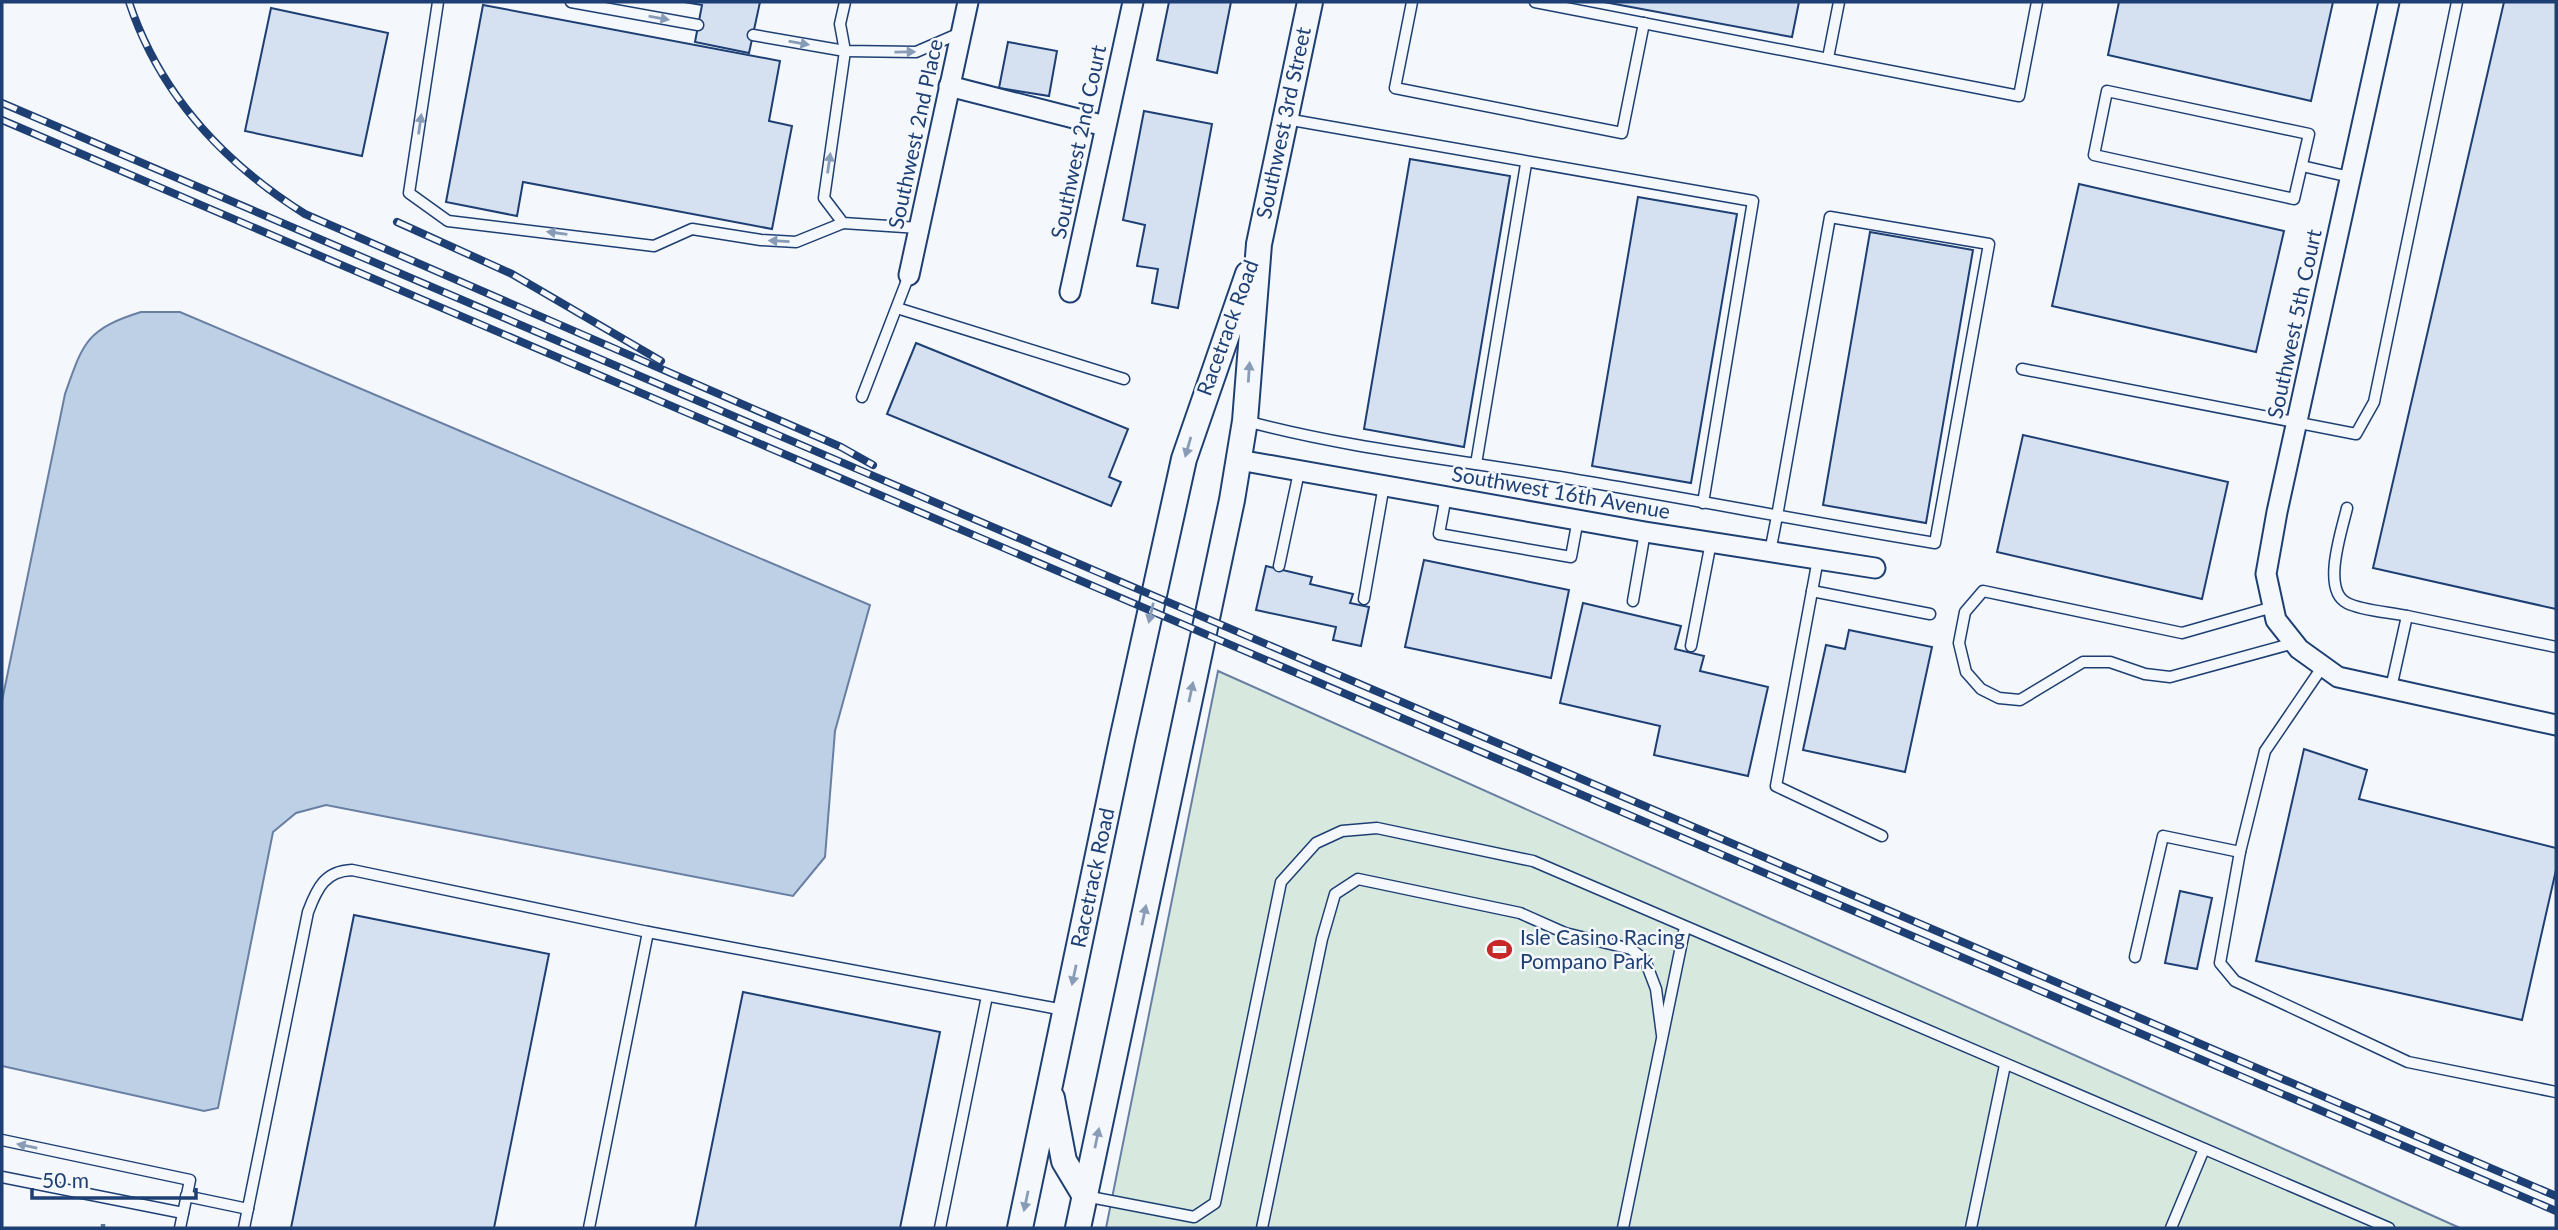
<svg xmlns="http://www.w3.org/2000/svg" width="2558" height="1230" font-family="Lato,sans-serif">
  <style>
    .green { fill: #d7e8df; stroke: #687fa3; stroke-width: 2 }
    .water { fill: #bed0e5; stroke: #687fa3; stroke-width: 2 }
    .building { fill: #d5e0f0; stroke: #1d3f73; stroke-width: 2 }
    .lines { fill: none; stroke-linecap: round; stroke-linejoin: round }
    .service-casing { stroke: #1d3f73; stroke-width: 13 }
    .minor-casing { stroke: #1d3f73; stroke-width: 23 }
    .tertiary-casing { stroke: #1d3f73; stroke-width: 28 }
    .path { stroke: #5e769c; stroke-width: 4.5; stroke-dasharray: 5 3.5; stroke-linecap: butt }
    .service { stroke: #f4f7fb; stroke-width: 10 }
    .minor { stroke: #f4f7fb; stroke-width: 19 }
    .tertiary { stroke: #f4f7fb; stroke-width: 24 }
    .rail-casing { stroke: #1d3f73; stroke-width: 8 }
    .rail { stroke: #f4f7fb; stroke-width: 5; stroke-dasharray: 16; stroke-linecap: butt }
    .oneway { fill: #889bb7 }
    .labels { text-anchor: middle; stroke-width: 5; stroke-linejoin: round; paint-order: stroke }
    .street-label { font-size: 21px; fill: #1d3f73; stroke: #f4f7fb }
    .poi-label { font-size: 21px; fill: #1d3f73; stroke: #f4f7fb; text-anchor: start }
  </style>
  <rect width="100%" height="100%" fill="#f4f7fb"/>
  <path class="green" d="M1218,671l1242,557h-1354z"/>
  <path class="water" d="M141,312h39l690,293 -35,126 -10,126 -32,39 -467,-91 -30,8 -23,19 -55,276 -14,3 -202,-45v-365l63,-307c18,-51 21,-65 76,-82z"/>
  <g class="building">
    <path d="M684,2h76l-11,51 -54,-11 7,-37z"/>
    <path d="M1169,2h62l-14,71 -60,-13z"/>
    <path d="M1604,2h195l-7,35z"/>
    <path d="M2119,2h214l-22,99 -203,-46z"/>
    <path d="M2504,2h52v607l-183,-41z"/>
    <path d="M483,5l297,56 -11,60 23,5 -20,103 -249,-47 -6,34 -71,-14z"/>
    <path d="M271,8l117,25 -26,123 -117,-25z"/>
    <path d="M1008,42l49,9 -8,45 -50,-8z"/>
    <path d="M1144,111l68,13 -34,184 -26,-5 6,-34 -21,-3 8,-41 -22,-5z"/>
    <path d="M1410,159l100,17 -46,271 -100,-18z"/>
    <path d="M2079,184l205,47 -28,121 -204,-46z"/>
    <path d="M1638,197l99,17 -46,269 -99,-17z"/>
    <path d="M1870,232l103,18 -47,273 -103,-18z"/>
    <path d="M916,343l212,86 -19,48 12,5 -10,24 -224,-92z"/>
    <path d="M2023,435l205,47 -26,117 -205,-47z"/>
    <path d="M1424,560l145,30 -18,88 -146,-31z"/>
    <path d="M1266,566l46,11 -2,7 43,10 -3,9 19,4 -8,39 -28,-6 3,-13 -80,-17z"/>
    <path d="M1583,603l98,23 -6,23 29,7 -4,15 68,16 -20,89 -94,-21 6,-29 -100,-23z"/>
    <path d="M1849,630l83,17 -27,125 -102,-22 23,-105 19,4z"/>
    <path d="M2304,749l63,21 -8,29 197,49v22l-34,150 -266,-59z"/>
    <path d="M2180,891l32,7 -15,71 -32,-6z"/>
    <path d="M354,915l195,39 -55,274h-203z"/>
    <path d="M743,992l197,40 -40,196h-205z"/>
  </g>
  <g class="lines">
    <defs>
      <g id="service">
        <path d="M438,2l-29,191 39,28 206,25 38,-17 69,11 35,2 47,-19"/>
        <path d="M571,2l127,23"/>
        <path d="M845,2l-5,22 5,27 -21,147 19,25 76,5"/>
        <path d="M1412,2l-17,86 227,45 22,-110"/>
        <path d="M1535,2l484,94 18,-94"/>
        <path d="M753,35l92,16 71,1 44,-19"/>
        <path d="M1828,58l11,-56"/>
        <path d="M2107,91l202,43 -15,65 -200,-44z"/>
        <path d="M1286,119l467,82 -50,302"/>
        <path d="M2302,166l48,11"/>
        <path d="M897,308l227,71"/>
        <path d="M2022,369l334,65 18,-32 83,-400"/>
        <path d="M862,397l47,-122"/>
        <path d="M1246,421c100,27 205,38 307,55 128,21 254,46 382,67l54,-299 -159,-27 -53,299 -7,36"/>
        <path d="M1476,464l50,-300"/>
        <path d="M1446,496l-7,38 132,23 7,-38"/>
        <path d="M2347,508c-5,22 -26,82 0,95 16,8 42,9 60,13"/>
        <path d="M1818,559l-42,227 106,50"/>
        <path d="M1279,566l20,-94"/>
        <path d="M1812,591l118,23"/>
        <path d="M1364,599l20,-114"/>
        <path d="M1633,601l12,-69"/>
        <path d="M2273,607l-91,26 -199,-42 -18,21 -6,31 7,29 15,17 18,9 21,2 63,-38h27l35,12 25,3 124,-34"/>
        <path d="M1691,646l20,-104"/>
        <path d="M2323,666l-58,85 -25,101 -20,111 15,18 173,81 148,30"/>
        <path d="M2391,688l16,-72 149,31"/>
        <path d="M648,932l416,78"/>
        <path d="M2135,957l28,-121 77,16"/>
        <path d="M2,1140l188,40 -10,48"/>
        <path d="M2,1177l181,36"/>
        <path d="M186,1196l62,13"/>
        <path d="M1085,1196l109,21 21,-14 66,-321 35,-39 26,-12 35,-3 156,33 856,367"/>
        <path d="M244,1228l64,-316c9,-24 17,-41 44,-42l296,62 -59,296"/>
        <path d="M940,1228l47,-232"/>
        <path d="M1262,1228l60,-289 13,-45 23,-15 162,34 45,20 66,16 14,11 11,29 6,46"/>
        <path d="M1623,1228l62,-301"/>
        <path d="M1971,1228l34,-163"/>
        <path d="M2171,1228l33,-79"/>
      </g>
      <g id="minor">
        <path d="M2389,2l-112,510 -11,62 10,46 23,29 39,28 218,48"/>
        <path d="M949,86l156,40"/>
        <path d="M909,275l59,-273"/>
        <path d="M1070,292l63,-290"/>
        <path d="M1239,460l406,72 230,36"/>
      </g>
      <g id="tertiary">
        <path d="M1052,1098l12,63 21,35"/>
        <path d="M1020,1228l102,-488 62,-281 64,-185"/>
        <path d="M1078,1228l154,-728 13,-79 14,-177 51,-242"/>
      </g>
    </defs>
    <use href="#service" class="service-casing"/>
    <use href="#minor" class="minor-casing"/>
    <use href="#tertiary" class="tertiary-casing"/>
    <path class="path" d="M103,1228v-4"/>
    <use href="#service" class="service"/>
    <use href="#minor" class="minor"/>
    <use href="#tertiary" class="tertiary"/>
    <defs>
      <g id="rail">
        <path d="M129,2c31,93 95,161 176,212l536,233 32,18"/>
        <path d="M2,103l2554,1093"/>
        <path d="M2,120l2554,1091"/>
        <path d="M397,222l115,52 149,87"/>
      </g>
    </defs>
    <use href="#rail" class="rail-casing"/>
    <use href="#rail" class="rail"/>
  </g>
  <defs><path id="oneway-solid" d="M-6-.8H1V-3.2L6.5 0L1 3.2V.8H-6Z" transform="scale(1.75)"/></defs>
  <g class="oneway">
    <use href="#oneway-solid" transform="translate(659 18) rotate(10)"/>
    <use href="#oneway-solid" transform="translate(799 43) rotate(10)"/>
    <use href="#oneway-solid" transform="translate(905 52) rotate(-1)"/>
    <use href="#oneway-solid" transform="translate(420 124) rotate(-82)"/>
    <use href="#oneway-solid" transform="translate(829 163) rotate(-82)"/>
    <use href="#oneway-solid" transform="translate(557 233) rotate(-172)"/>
    <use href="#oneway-solid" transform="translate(779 241) rotate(-177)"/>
    <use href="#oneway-solid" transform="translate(1249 372) rotate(-86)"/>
    <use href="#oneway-solid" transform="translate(1188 447) rotate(106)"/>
    <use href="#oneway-solid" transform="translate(1151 613) rotate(103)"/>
    <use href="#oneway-solid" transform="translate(1191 692) rotate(-78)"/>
    <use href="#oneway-solid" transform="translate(1144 915) rotate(-78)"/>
    <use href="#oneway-solid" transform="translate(1074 975) rotate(102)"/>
    <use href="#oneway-solid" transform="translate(1097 1138) rotate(-78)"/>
    <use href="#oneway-solid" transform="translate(27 1146) rotate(-168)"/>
    <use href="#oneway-solid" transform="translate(1026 1201) rotate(102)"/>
  </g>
  <defs>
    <symbol id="stadium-bare" viewBox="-9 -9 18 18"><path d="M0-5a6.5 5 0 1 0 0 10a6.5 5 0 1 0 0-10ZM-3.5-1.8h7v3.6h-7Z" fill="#c62828" stroke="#f4f7fb" stroke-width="2.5" paint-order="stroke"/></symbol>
  </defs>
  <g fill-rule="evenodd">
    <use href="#stadium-bare" x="1482" y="932" width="35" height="35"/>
  </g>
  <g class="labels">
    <g class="street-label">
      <text transform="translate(1284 123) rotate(-78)" y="7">Southwest 3rd Street</text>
      <text transform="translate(916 134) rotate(-78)" y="7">Southwest 2nd Place</text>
      <text transform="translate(1079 142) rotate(-78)" y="7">Southwest 2nd Court</text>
      <text transform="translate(2295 324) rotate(-78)" y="7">Southwest 5th Court</text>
      <text transform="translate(1228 328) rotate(-70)" y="7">Racetrack Road</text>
      <text transform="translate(1561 493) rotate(10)" y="7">Southwest 16th Avenue</text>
      <text transform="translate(1093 878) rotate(-78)" y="7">Racetrack Road</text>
    </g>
    <g class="poi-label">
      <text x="1520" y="945">Isle Casino Racing<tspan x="1520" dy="24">Pompano Park</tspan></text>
    </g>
  </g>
  <rect width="2558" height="1230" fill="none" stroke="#1d3f73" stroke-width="7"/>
  <path d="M32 1188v10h164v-10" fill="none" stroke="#1d3f73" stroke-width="3.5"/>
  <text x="42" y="1188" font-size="21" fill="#1d3f73" stroke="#f4f7fb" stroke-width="5" paint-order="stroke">50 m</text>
</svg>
